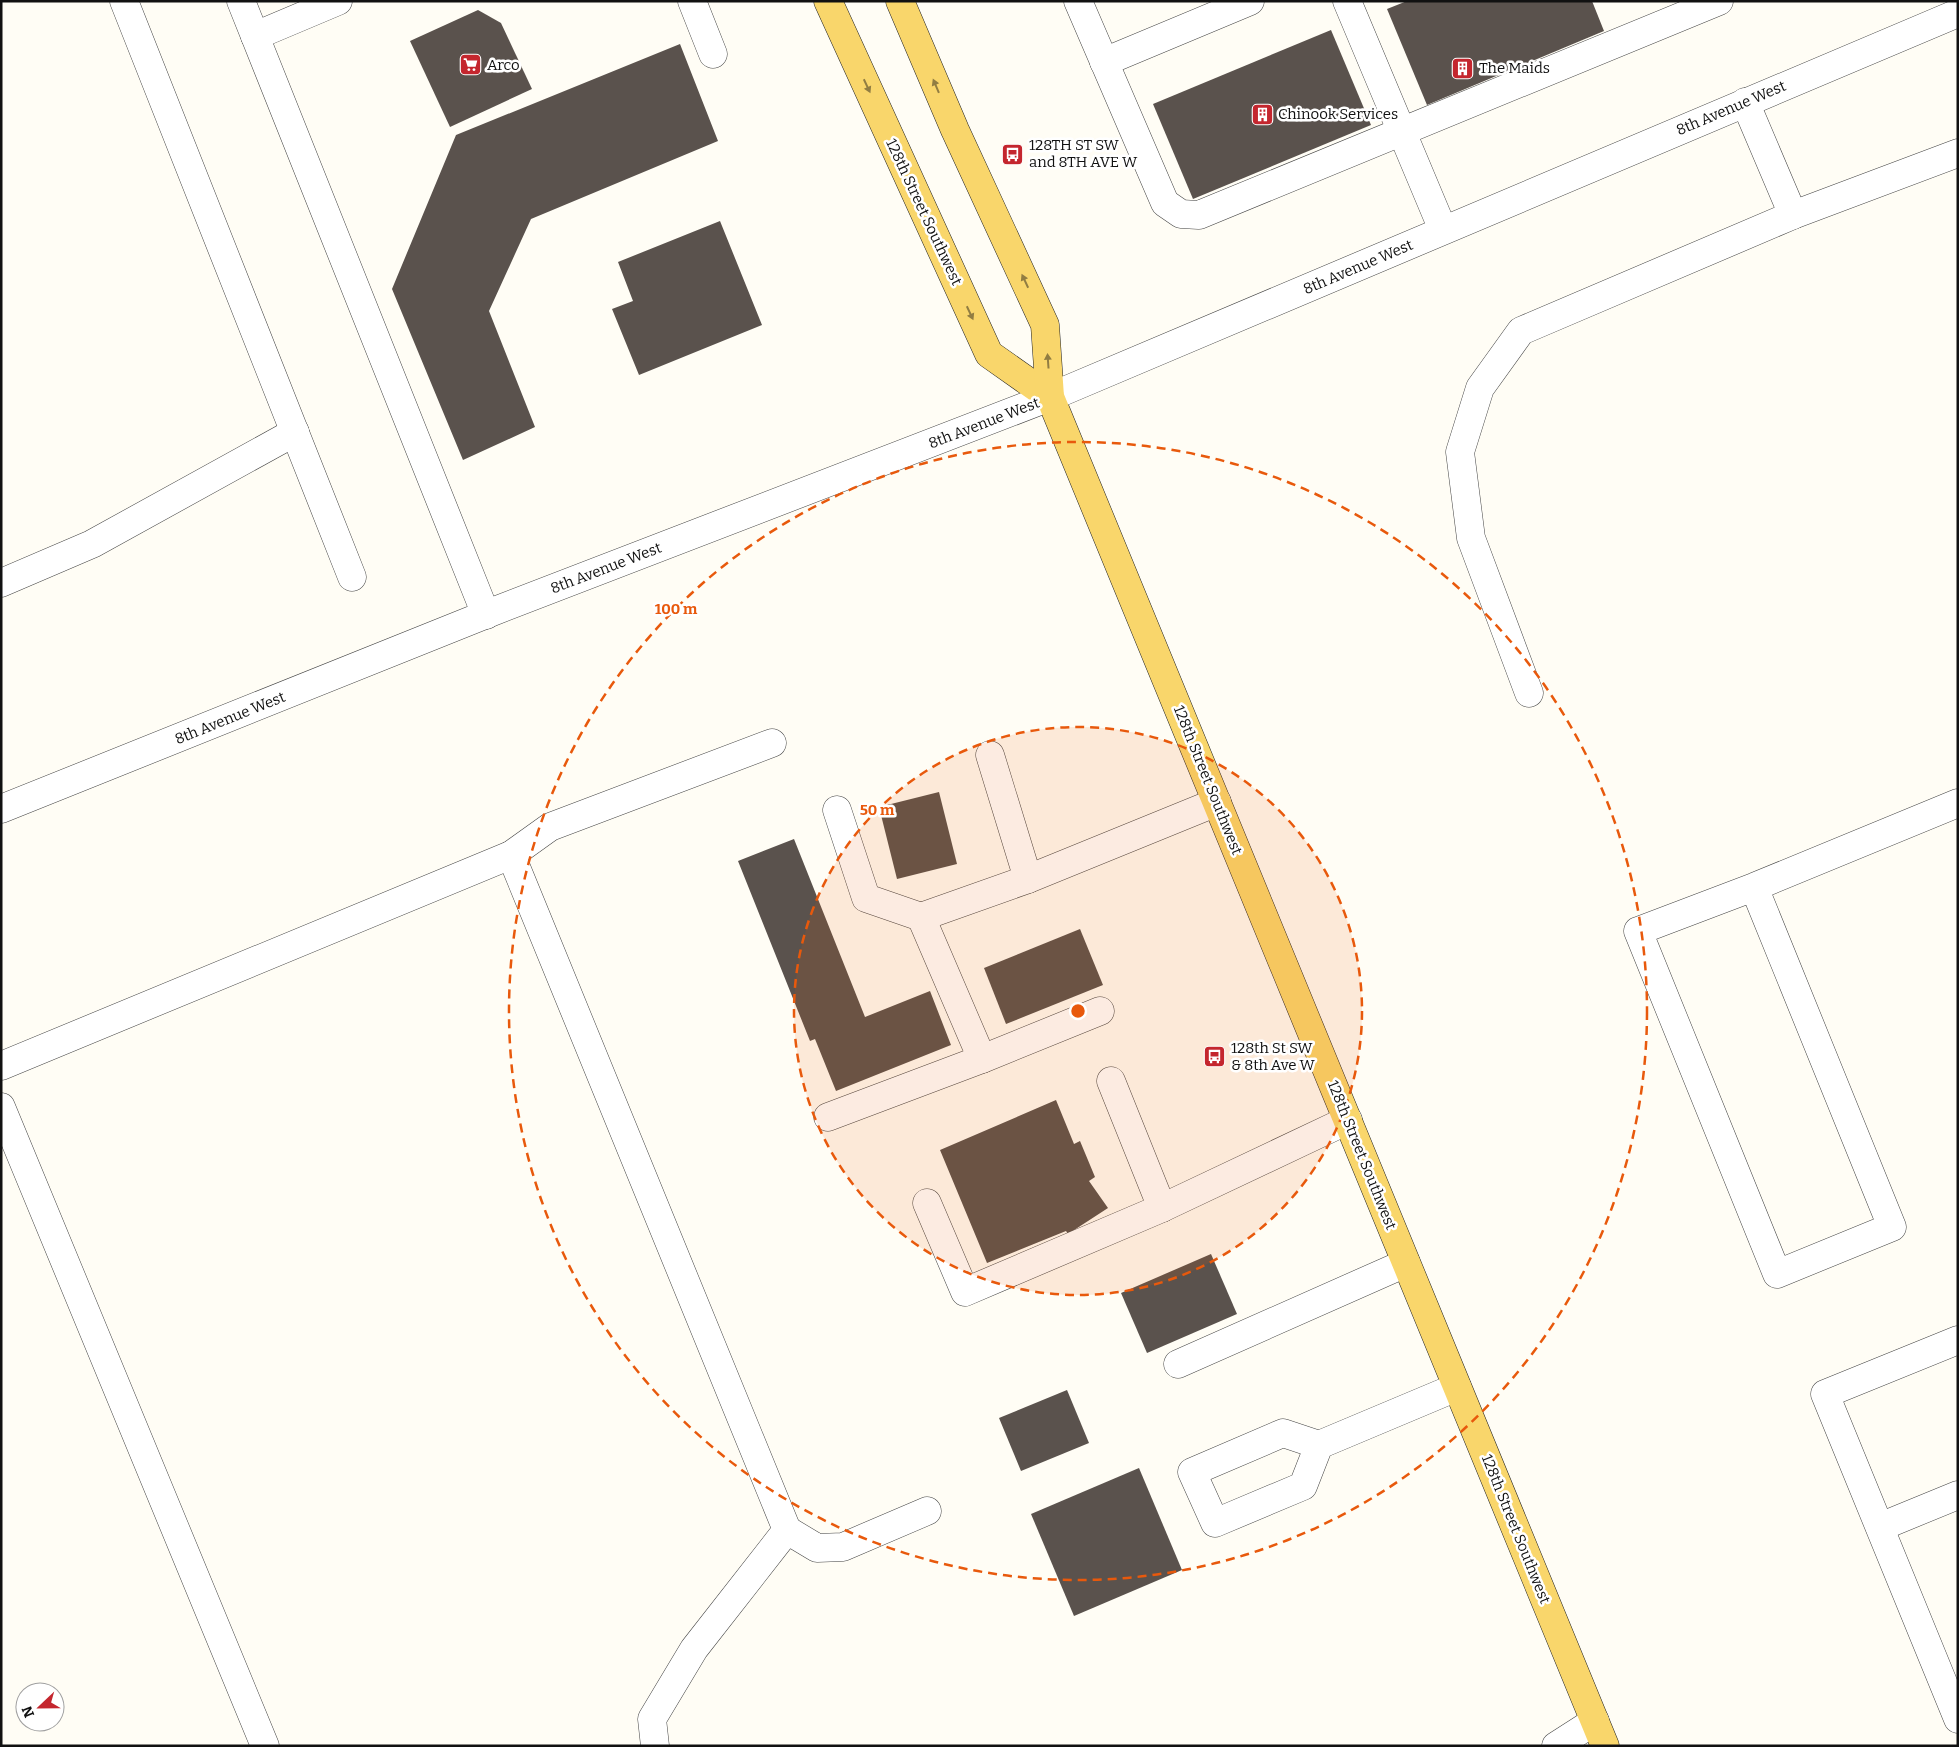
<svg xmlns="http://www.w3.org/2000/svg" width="1959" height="1747" font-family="Bitter,serif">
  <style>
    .building { fill: #5a524d }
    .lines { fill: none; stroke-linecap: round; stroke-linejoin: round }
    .minor-casing { stroke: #444; stroke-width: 29 }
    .major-casing { stroke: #222; stroke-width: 29 }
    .minor { stroke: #fff; stroke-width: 28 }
    .major { stroke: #f9d66b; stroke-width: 28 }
    .oneway { fill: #917d42 }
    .ring { fill: none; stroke: #e8590c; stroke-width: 2.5; stroke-dasharray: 9 6 }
    .labels { text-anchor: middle; stroke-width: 5; stroke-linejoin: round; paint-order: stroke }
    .poi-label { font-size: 15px; fill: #111; stroke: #fff; text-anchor: start }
    .street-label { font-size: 15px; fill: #111; stroke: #fff }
    .centre { fill: #e8590c; stroke: #fff; stroke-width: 2.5 }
    .ring-label { font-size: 15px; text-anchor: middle; font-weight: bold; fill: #e8590c; stroke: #fff; stroke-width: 5; stroke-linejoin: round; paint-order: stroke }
  </style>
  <rect width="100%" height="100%" fill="#fffdf5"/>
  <g class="building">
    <path d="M1407,1h185l12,30 -177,74 -40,-96z"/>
    <path d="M478,10l23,13 31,66 -82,38 -40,-86z"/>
    <path d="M1331,30l40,95 -178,74 -40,-95z"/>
    <path d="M680,44l38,97 -187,78 -42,92 46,116 -72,33 -71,-171 64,-154z"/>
    <path d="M720,221l42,104 -123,50 -27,-66 21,-8 -15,-39z"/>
    <path d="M939,792l18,72 -60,15 -18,-72z"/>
    <path d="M794,839l71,178 65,-26 21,54 -115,46 -21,-52 -5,2 -72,-180z"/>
    <path d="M1080,929l23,56 -97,39 -22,-56z"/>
    <path d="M1056,1100l18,44 6,-3 15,36 -6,4 19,27 -40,26 -2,-3 -79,32 -47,-113z"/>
    <path d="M1211,1254l26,60 -90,39 -26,-60z"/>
    <path d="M1067,1390l22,53 -68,28 -22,-53z"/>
    <path d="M1139,1468l43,102 -108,46 -43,-102z"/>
  </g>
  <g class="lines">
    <defs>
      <g id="minor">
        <path d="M124,1l228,576"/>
        <path d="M241,1l245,614"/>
        <path d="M692,1l21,53"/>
        <path d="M1078,1l87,202 16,11 18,1 520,-214"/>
        <path d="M1347,1l96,229"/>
        <path d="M255,36l83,-35"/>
        <path d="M1104,62l146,-61"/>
        <path d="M1745,102l48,113"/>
        <path d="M1,583l91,-39 203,-112"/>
        <path d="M1529,693l-58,-155 -11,-86 20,-64 41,-57 272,-116 165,-62"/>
        <path d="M990,755l38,124"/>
        <path d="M1,809l491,-197 558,-215 908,-384"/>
        <path d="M837,810l29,88 55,19"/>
        <path d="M511,855l276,675 -93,119 -42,70 3,27"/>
        <path d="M1754,887l138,340 -115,47 -139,-343 116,-44 204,-84"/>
        <path d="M982,1059l118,-48"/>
        <path d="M1,1066l510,-211 39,-28 222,-84"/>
        <path d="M1111,1081l51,127"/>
        <path d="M1,1107l264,639"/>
        <path d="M828,1117l154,-58 -61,-142 107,-38 189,-77"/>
        <path d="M927,1203l38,89 197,-84 186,-88"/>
        <path d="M1958,1340l-133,54 133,325"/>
        <path d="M1178,1364l228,-101"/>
        <path d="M1319,1445l-36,-12 -91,39 23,51 88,-37 16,-41 138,-58"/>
        <path d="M1880,1527l78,-32"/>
        <path d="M787,1530l30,18 26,-1 84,-36"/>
        <path d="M1556,1746l39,-25"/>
      </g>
      <g id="major">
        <path d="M828,1l161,353 61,43"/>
        <path d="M900,1l55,129 90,195 5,72 555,1349"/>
      </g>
    </defs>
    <use href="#minor" class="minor-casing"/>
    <use href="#major" class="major-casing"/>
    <use href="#minor" class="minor"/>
    <use href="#major" class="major"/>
  </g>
  <defs><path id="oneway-solid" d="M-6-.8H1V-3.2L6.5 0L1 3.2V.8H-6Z" transform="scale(1.25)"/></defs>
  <g class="oneway">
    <use href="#oneway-solid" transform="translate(867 86) rotate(65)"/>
    <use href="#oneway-solid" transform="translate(936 86) rotate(-113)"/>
    <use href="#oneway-solid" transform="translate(1025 281) rotate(-115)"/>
    <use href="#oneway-solid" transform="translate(970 313) rotate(65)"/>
    <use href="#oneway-solid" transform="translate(1048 361) rotate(-94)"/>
  </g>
  <circle cx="1078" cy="1011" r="284" fill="#e8590c" fill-opacity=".12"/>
  <g class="ring">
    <circle cx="1078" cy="1011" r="284"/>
    <circle cx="1078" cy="1011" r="569"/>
  </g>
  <defs>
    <symbol id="supermarket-square" viewBox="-11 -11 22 22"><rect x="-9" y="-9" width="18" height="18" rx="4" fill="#c4262e" stroke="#fff"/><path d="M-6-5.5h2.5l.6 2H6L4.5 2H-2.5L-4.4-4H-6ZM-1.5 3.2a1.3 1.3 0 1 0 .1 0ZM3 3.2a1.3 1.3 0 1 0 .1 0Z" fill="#fff"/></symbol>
    <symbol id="building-square" viewBox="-11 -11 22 22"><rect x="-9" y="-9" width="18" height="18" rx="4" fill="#c4262e" stroke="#fff"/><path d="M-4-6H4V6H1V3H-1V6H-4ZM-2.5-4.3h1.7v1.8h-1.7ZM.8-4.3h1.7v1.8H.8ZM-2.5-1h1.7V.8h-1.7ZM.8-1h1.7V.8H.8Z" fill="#fff"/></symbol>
    <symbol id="bus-square" viewBox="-11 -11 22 22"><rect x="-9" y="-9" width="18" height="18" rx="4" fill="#c4262e" stroke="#fff"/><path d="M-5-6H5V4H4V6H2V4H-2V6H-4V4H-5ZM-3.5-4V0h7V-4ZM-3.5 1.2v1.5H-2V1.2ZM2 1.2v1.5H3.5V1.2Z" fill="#fff"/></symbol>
  </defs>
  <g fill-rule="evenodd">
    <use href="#supermarket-square" x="458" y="52" width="25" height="25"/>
    <use href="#building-square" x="1450" y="56" width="25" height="25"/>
    <use href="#building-square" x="1250" y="102" width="25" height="25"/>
    <use href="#bus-square" x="1000" y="142" width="25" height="25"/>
    <use href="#bus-square" x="1202" y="1044" width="25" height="25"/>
  </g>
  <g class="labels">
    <g class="poi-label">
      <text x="487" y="70">Arco</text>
      <text x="1479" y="73">The Maids</text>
      <text x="1278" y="119">Chinook Services</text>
      <text x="1029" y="150">128TH ST SW<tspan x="1029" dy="17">and 8TH AVE W</tspan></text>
      <text x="1231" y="1053">128th St SW<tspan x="1231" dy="17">&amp; 8th Ave W</tspan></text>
    </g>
    <g class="street-label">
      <text transform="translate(1731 108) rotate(-23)" y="5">8th Avenue West</text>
      <text transform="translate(924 212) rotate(65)" y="5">128th Street Southwest</text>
      <text transform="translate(1358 267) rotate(-23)" y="5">8th Avenue West</text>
      <text transform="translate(984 423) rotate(-21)" y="5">8th Avenue West</text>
      <text transform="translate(606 568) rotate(-21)" y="5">8th Avenue West</text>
      <text transform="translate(230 718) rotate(-22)" y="5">8th Avenue West</text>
      <text transform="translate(1208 780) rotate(68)" y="5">128th Street Southwest</text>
      <text transform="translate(1362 1155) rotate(68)" y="5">128th Street Southwest</text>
      <text transform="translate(1516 1529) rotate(68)" y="5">128th Street Southwest</text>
    </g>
  </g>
  <circle cx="1078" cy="1011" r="8" class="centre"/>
  <g class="ring-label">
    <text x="676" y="614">100 m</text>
    <text x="877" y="815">50 m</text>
  </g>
  <rect width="1959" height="1747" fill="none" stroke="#111111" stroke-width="5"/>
  <g transform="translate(40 1707) rotate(248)"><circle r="24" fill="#ffffff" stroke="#a0a0a0"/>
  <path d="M0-4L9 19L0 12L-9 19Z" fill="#c4262e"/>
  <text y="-8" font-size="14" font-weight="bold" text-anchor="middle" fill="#111111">N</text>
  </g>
</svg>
